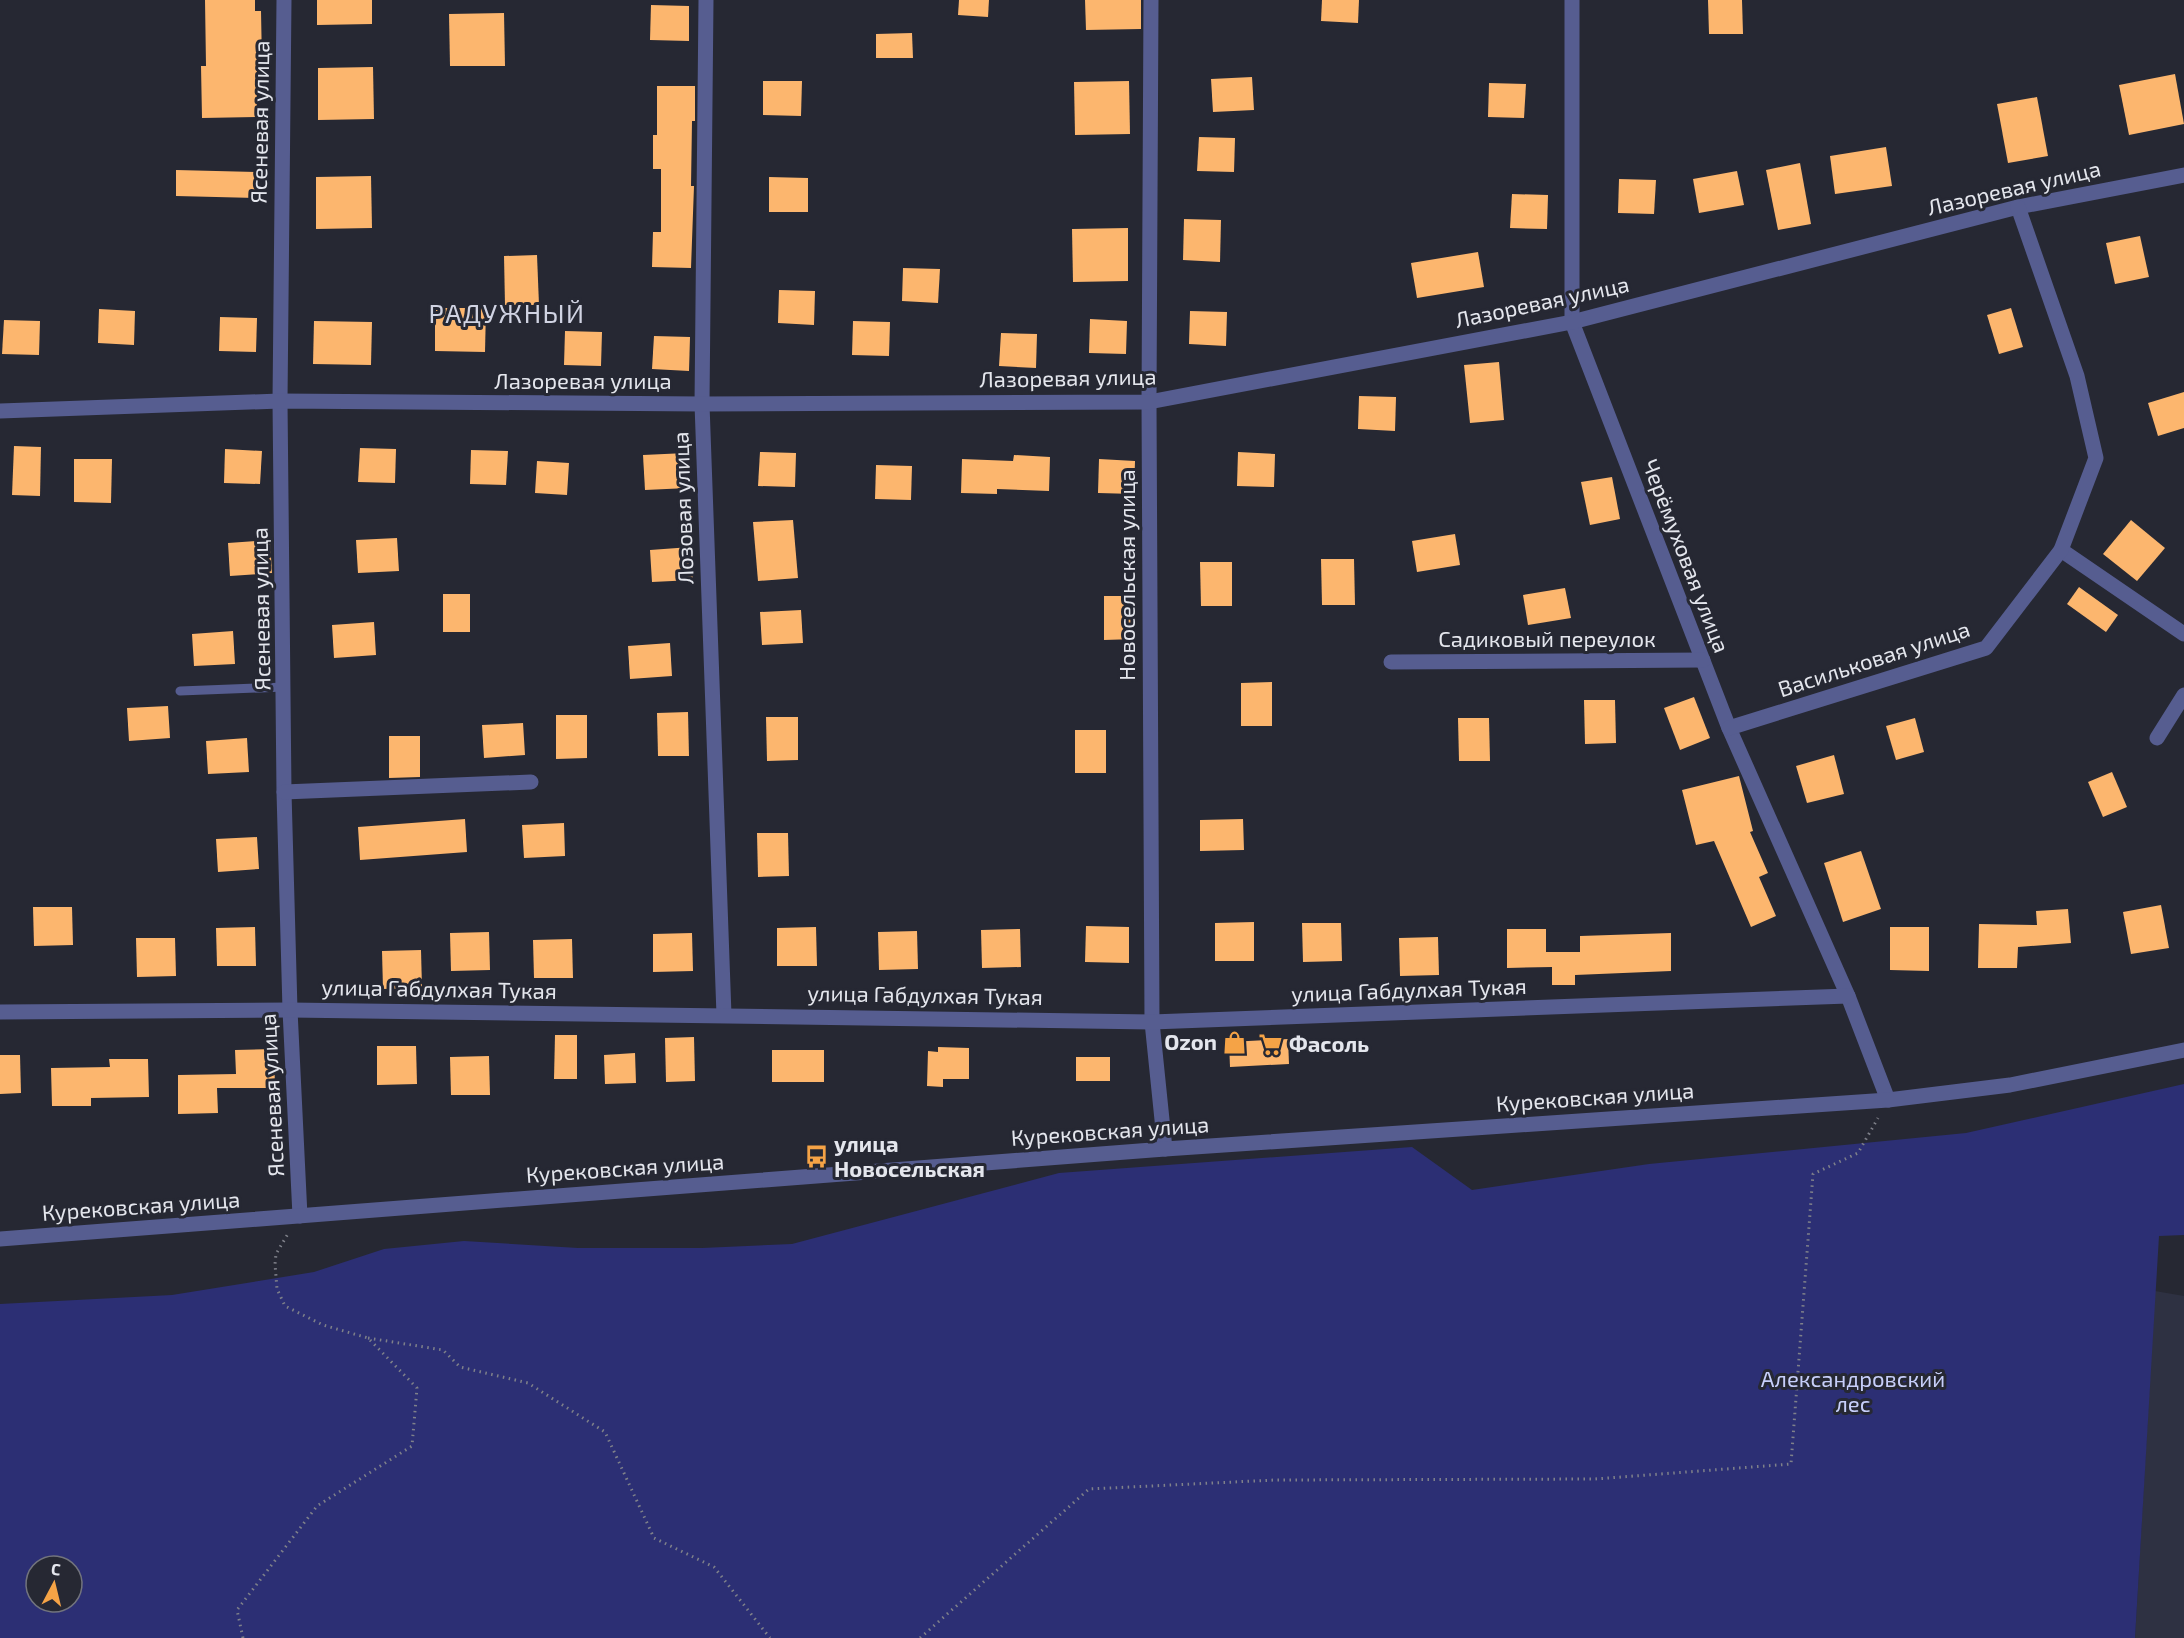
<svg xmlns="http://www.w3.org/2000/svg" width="2184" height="1638" font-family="'Exo 2',sans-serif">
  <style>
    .built { fill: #2e3142 }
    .green { fill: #2c2f74; fill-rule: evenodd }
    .building { fill: #fcb66e }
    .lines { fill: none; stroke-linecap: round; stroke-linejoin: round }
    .path { stroke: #7f818a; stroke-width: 3; stroke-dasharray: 1.5 4.5; stroke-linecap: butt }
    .service { stroke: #565d90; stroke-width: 9 }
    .minor { stroke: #565d90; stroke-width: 15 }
    .tertiary { stroke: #565d90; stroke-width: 15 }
    .labels { text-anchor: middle; stroke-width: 6; stroke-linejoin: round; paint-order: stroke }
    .street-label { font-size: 22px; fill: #e4e6ed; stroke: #262833 }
    .poi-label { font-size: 22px; font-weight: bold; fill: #e4e6ed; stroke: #262833; text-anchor: start }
    .park-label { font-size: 22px; fill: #c7cffa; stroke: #262833 }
    .quarter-label { font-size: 26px; letter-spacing: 1.5px; fill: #d0d3e2; stroke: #262833 }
  </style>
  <rect width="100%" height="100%" fill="#262833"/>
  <path class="built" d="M2155,1291l29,5v342h-49z"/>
  <path class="green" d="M2184,1084v151l-25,1 -24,402h-2135v-334l172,-9 142,-23 70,-23 80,-8 114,7h124l90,-4 267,-71 353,-26 60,43 177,-26 317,-31zM36,1566h36v36h-36z"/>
  <g class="building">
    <path d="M205,0h50v11h6l1,52h-5v54l-55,1 -1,-52h5z"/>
    <path d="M317,0h55v24l-55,1z"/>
    <path d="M959,0h30l-1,17 -30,-2z"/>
    <path d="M1085,0h56v29l-55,1z"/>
    <path d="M1322,0h37l-1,23 -37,-2z"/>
    <path d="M1708,0h34l1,34h-34z"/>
    <path d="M651,5l38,1v35l-39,-1z"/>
    <path d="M504,13l1,53h-55l-1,-52z"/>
    <path d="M912,33l1,25h-37v-24z"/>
    <path d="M373,67l1,52 -56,1v-52z"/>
    <path d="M2175,74l9,50 -55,11 -10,-50z"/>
    <path d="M1252,77l2,33 -41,2 -2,-33z"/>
    <path d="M763,81h39l-1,35 -38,-1z"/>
    <path d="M1129,81l1,53 -55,1 -1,-53z"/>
    <path d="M1489,83l37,1 -2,34 -36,-1z"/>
    <path d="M657,86h38v35h-3l-1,65h3l-3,82 -39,-1 1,-35h8v-63h-8v-34h4z"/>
    <path d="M2037,97l11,59 -40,7 -11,-59z"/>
    <path d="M1199,137l36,1 -1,34 -37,-1z"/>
    <path d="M1886,147l6,39 -57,8 -5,-38z"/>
    <path d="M1800,163l11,61 -33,6 -12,-60z"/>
    <path d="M176,170l84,2 -1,26 -83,-2z"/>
    <path d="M1737,171l7,34 -45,8 -6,-34z"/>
    <path d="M371,176l1,52 -56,1v-52z"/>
    <path d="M769,177l39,1v34h-39z"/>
    <path d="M1619,179l37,1 -2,34 -36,-1z"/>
    <path d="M1512,194l36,1 -1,34 -37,-1z"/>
    <path d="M1184,219l37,1 -1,42 -37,-2z"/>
    <path d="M1128,228v53l-55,1 -1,-53z"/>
    <path d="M2140,236l9,41 -34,7 -9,-41z"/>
    <path d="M1478,252l6,35 -67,11 -6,-35z"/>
    <path d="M537,255l2,50h-34l-1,-49z"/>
    <path d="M903,268l37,1 -2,34 -36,-2z"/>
    <path d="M779,290l36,1 -1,34 -36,-2z"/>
    <path d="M435,308h51l-1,44 -50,-1z"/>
    <path d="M2011,308l12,39 -24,7 -12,-39z"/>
    <path d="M99,309l36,2 -1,34 -36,-2z"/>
    <path d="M1190,311l37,1 -1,34 -37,-2z"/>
    <path d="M220,317l37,1 -1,34 -37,-1z"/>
    <path d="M1090,319l37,2 -1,33 -37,-1z"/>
    <path d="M4,320l36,1 -1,34 -37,-1z"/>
    <path d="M314,321l58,1 -1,43 -58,-1z"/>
    <path d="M853,321l37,1 -1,34 -37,-1z"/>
    <path d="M565,331l37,1 -1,34 -37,-1z"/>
    <path d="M1001,333l36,1 -1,34 -37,-2z"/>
    <path d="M654,336l36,1 -1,34 -37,-2z"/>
    <path d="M1499,362l5,58 -34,3 -6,-58z"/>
    <path d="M2184,392v36l-26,8 -10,-33z"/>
    <path d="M1359,396l37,1 -1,34 -37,-2z"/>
    <path d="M14,446l27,1 -1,49 -28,-1z"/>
    <path d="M360,448l36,1 -1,34 -37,-1z"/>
    <path d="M225,449l37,2 -2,33 -36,-1z"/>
    <path d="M471,450l37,1 -2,34 -36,-1z"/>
    <path d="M760,452l36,1 -1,34 -37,-1z"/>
    <path d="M1238,452l37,2 -1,33 -37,-1z"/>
    <path d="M686,453l2,35 -43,2 -2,-35z"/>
    <path d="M1014,455l36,2 -1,34 -52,-2v5l-36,-1 1,-34 51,2z"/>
    <path d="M74,459h38l-1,44 -37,-1z"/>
    <path d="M1099,459l36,2 -1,33 -36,-1z"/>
    <path d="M537,461l32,2 -2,32 -32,-2z"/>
    <path d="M876,465l36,1 -1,34 -36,-1z"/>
    <path d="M1612,477l8,42 -30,6 -9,-43z"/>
    <path d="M793,520l5,58 -40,3 -5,-59z"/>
    <path d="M2131,520l34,28 -28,33 -34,-27z"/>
    <path d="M1455,534l5,31 -43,7 -5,-31z"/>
    <path d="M397,538l2,33 -41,2 -2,-33z"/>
    <path d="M270,540l2,33 -42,3 -2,-33z"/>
    <path d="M691,547l2,33 -41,2 -2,-32z"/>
    <path d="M1321,559h33l1,46h-33z"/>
    <path d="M1200,562h32v44h-31z"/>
    <path d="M2079,587l39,28 -12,17 -39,-28z"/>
    <path d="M1565,588l6,30 -43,7 -5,-30z"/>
    <rect x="443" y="594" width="27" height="38"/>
    <path d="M1104,596h31v43l-31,1z"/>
    <path d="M801,610l2,33 -41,2 -2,-33z"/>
    <path d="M374,622l2,33 -42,3 -2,-33z"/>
    <path d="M233,631l2,33 -41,2 -2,-32z"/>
    <path d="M670,643l2,33 -42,3 -2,-33z"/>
    <path d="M1272,682v44h-31v-43z"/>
    <path d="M1694,697l16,41 -30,12 -16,-42z"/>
    <path d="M1584,700h31l1,43 -31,1z"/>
    <path d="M168,706l2,32 -41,3 -2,-33z"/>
    <path d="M688,712l1,44h-31l-1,-43z"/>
    <path d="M556,715h31v43l-31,1z"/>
    <path d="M766,717h32v43l-31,1z"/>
    <path d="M1458,718h31l1,43h-31z"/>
    <path d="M1915,718l9,34 -28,8 -10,-34z"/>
    <path d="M523,723l2,32 -41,3 -2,-33z"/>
    <rect x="1075" y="730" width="31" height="43"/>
    <path d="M389,736h31v41l-31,1z"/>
    <path d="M247,738l2,34 -41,2 -2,-33z"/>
    <path d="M1834,755l10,39 -37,9 -11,-37z"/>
    <path d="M2112,772l15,35 -24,10 -15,-35z"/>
    <path d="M1739,776l14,55 -3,1 18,41 -9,4 17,39 -25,11 -37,-86 -18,4 -14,-55z"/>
    <path d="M465,819l2,33 -107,8 -2,-33z"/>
    <path d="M1243,819l1,31 -44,1v-31z"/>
    <path d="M564,823l1,33 -41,2 -2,-33z"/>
    <path d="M757,833h31l1,43 -31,1z"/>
    <path d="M257,837l2,32 -41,3 -2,-33z"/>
    <path d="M1861,851l20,58 -38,13 -19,-59z"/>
    <path d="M2161,905l8,43 -38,6 -8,-42z"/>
    <path d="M33,907h39l1,38 -39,1z"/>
    <path d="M2068,909l3,34 -53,4 -1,21h-39l1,-44 58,1 -1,-14z"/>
    <path d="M1254,922v39h-39v-38z"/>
    <path d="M1302,923h39l1,38 -39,1z"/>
    <path d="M1086,926l43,1v36l-44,-1z"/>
    <path d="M255,927l1,39h-39l-1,-38z"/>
    <path d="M816,927l1,39h-40v-38z"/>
    <path d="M1890,927h39v44l-39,-1z"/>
    <path d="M1020,929l1,38 -39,1 -1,-38z"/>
    <path d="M1507,929h39v23h34v-16l91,-3v38l-96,4v10h-23v-18l-45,1z"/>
    <path d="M917,931l1,38 -39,1 -1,-38z"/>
    <path d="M489,932l1,38 -39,1 -1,-38z"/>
    <path d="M692,933l1,38 -40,1v-38z"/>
    <path d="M1438,937l1,38 -39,1 -1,-38z"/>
    <path d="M136,938h39l1,38 -39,1z"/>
    <path d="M572,939l1,39h-39l-1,-38z"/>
    <path d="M421,950l1,38 -39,1 -1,-38z"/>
    <path d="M555,1035h22v44h-23z"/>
    <path d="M694,1037l1,44 -29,1 -1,-44z"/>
    <path d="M1288,1039l1,25 -59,3 -1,-25z"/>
    <path d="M377,1046h39l1,38 -40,1z"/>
    <path d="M938,1047l31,1v31h-26v8l-16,-1 1,-35 10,1z"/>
    <path d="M274,1049l1,39h-58l1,25 -40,1v-39l58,-1 -1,-24z"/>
    <rect x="772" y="1050" width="52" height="32"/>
    <path d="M635,1053l1,30 -31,1 -1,-29z"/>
    <path d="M0,1055h20l1,38 -21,1z"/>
    <path d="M489,1056l1,39h-39l-1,-38z"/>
    <rect x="1076" y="1057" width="34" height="24"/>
    <path d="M109,1059h39l1,38 -58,1v8h-39l-1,-38 59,-1z"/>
  </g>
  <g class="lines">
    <g class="path">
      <path d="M368,1338l75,12 17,17 68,16 77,49 49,106 60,29 56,71"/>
      <path d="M243,1638l-6,-28 80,-104 95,-60 5,-58 -49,-50 -45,-13 -38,-19 -8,-17 -2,-25 1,-10 13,-22"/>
      <path d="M920,1638l169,-149 186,-9 320,-1 196,-15 22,-290 45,-21 20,-35"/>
    </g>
    <path class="service" d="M180,691l104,-4"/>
    <g class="minor">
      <path d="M284,0l-4,401 4,391 6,218 10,206"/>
      <path d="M706,0l-4,404 22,611"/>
      <path d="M1151,0l-2,402 3,620 13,127"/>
      <path d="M1572,0v322l157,406 119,268 40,104"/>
      <path d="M0,411l280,-10 422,3 447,-2 423,-80 446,-115 166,-32"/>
      <path d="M2061,550l123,84"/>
      <path d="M1391,662l312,-2"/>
      <path d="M1729,728l257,-80 75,-98 35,-92 -19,-82 -59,-169"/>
      <path d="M2157,738l27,-43"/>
      <path d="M284,792l247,-10"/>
      <path d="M0,1012l290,-2 862,12 696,-26"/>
    </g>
    <path class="tertiary" d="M0,1239l1165,-90 723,-49 122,-15 174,-35"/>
  </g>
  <defs>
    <symbol id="shop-bare" viewBox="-9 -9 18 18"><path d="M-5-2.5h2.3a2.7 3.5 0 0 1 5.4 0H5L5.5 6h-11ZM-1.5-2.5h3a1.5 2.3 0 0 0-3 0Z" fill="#f5a346" stroke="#262833" stroke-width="2.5" paint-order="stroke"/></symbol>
    <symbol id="supermarket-bare" viewBox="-9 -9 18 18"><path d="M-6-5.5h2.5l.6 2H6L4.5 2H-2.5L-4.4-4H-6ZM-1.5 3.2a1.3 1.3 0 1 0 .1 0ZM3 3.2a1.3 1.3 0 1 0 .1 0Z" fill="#f5a346" stroke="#262833" stroke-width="2.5" paint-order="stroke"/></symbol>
    <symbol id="bus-bare" viewBox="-9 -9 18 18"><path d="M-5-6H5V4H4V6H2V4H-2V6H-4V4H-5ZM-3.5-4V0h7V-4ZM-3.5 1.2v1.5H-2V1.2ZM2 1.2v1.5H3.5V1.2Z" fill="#f5a346" stroke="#262833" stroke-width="2.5" paint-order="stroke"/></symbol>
  </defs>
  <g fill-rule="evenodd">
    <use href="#shop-bare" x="1218" y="1026" width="33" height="33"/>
    <use href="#supermarket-bare" x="1254" y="1028" width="33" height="33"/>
    <use href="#bus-bare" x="800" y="1140" width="33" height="33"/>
  </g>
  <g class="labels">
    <g class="street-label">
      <text transform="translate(260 122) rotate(-89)" y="8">Ясеневая улица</text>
      <text transform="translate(2014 188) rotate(-13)" y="8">Лазоревая улица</text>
      <text transform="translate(1542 302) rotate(-12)" y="8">Лазоревая улица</text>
      <text transform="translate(1068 378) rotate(-1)" y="8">Лазоревая улица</text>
      <text x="583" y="389">Лазоревая улица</text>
      <text transform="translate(683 508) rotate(-92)" y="8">Лозовая улица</text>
      <text transform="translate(1686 556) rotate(69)" y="8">Черёмуховая улица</text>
      <text transform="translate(1127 575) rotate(-90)" y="8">Новосельская улица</text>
      <text transform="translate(261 609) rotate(-91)" y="8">Ясеневая улица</text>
      <text x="1547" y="647">Садиковый переулок</text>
      <text transform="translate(1874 659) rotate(-18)" y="8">Васильковая улица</text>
      <text transform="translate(439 989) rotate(1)" y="8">улица Габдулхая Тукая</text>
      <text transform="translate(1409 990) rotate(-2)" y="8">улица Габдулхая Тукая</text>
      <text transform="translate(925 995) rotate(1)" y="8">улица Габдулхая Тукая</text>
      <text transform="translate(272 1095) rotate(-93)" y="8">Ясеневая улица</text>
      <text transform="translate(1595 1097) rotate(-4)" y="8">Курековская улица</text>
      <text transform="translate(1110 1131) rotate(-4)" y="8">Курековская улица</text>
      <text transform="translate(625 1168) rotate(-4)" y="8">Курековская улица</text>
      <text transform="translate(141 1206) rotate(-4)" y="8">Курековская улица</text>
    </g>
    <g class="poi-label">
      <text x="1217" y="1050" text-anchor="end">Ozon</text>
      <text x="1289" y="1052">Фасоль</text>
      <text x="834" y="1152">улица<tspan x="834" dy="25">Новосельская</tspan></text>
    </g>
    <g class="park-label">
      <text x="1853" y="1387">Александровский<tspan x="1853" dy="25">лес</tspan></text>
    </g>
    <g class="quarter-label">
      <text x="507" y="323">РАДУЖНЫЙ</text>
    </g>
  </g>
  <g transform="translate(54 1584) rotate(7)"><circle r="28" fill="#262833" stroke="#72747d" stroke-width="1.5"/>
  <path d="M0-4.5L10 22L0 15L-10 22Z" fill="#f5a346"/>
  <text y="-9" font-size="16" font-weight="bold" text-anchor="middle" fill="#e4e6ed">С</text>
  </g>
</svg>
